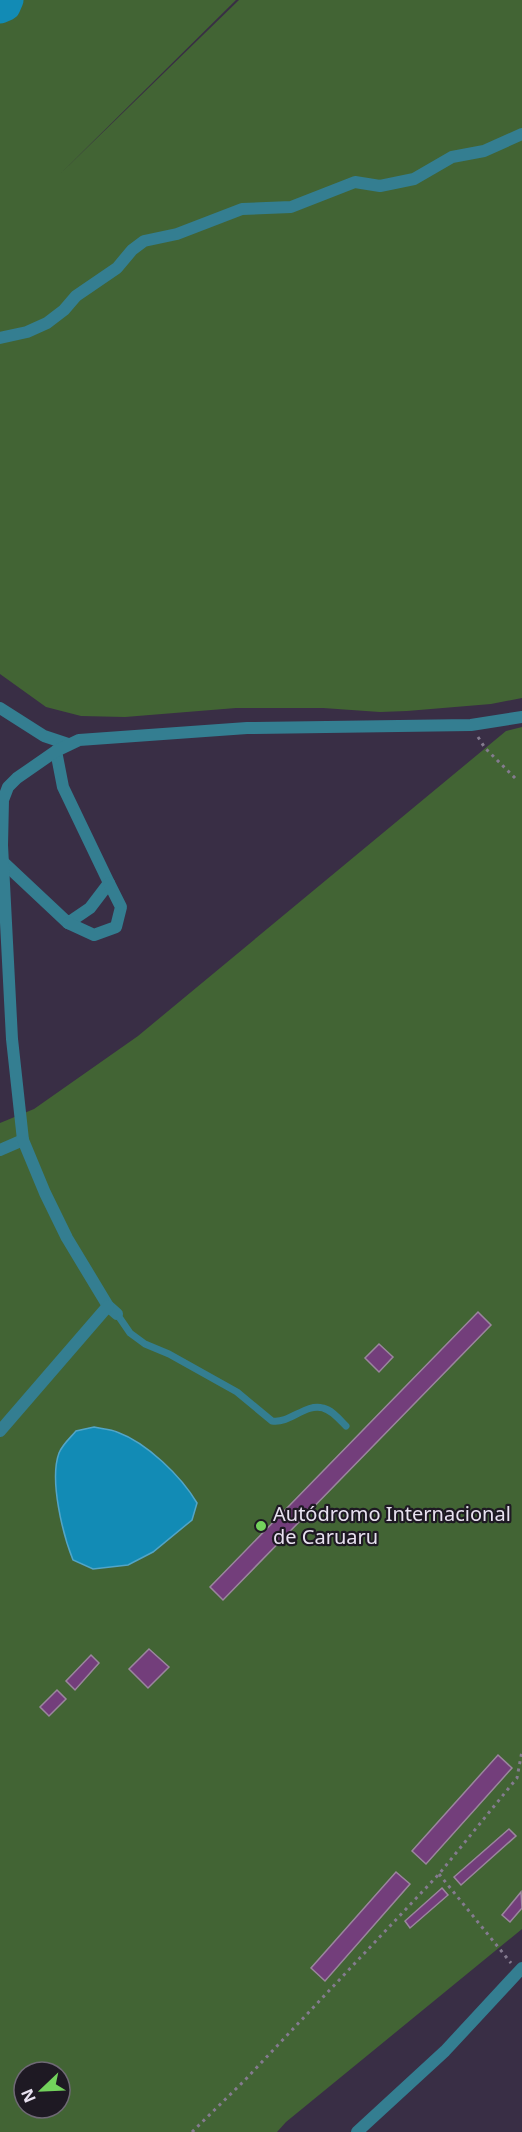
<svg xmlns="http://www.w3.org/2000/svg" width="522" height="2132" font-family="'Noto Sans',sans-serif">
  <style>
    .green { fill: #426434; fill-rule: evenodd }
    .water { fill: #128bb5; stroke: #52a5c7; stroke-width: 1.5 }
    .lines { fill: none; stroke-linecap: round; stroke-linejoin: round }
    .river { stroke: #128bb5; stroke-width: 27 }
    .building { fill: #733e7b; stroke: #9b869e; stroke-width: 1.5 }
    .path { stroke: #847b8f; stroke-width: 3; stroke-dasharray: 3 4.5; stroke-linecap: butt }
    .lane { stroke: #347e91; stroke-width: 7 }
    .street { stroke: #347e91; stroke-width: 12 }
    .poi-dot { fill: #73d25c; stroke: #1e1923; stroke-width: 2 }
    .labels { text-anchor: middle; stroke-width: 4.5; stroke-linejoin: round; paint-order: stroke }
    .poi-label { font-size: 20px; fill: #e8e1f0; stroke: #1e1923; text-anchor: start }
  </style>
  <rect width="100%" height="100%" fill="#392e45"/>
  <g class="green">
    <path d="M0,0h236l-177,175 180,-175h283v698l-31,6 -84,7 -27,1 -57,-4h-87l-111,9 -44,-1 -35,-9 -46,-33z"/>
    <path d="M522,727v1202l-236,193 -9,10h-277v-1009l34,-14 104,-73 368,-305zM24,2072h36v36h-36z"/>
  </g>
  <path class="water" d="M94,1427c8,2 16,2 23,5 30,11 64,44 80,71l-5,17 -39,32 -25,13 -35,4 -20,-9c-10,-25 -24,-80 -14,-107 3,-8 12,-16 17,-22z"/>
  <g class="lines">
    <path class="river" d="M0,10l7,-3 3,-7"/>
  </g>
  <g class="building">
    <path d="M478,1312l13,13 -268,275 -13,-13z"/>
    <path d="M379,1344l14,13 -14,15 -14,-14z"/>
    <path d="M149,1649l20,18 -21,21 -19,-19z"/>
    <path d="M91,1655l8,8 -24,27 -9,-9z"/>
    <path d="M57,1690l9,9 -17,17 -9,-9z"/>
    <path d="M498,1755l14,13 -86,96 -14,-13z"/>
    <path d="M509,1829l7,7 -55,49 -7,-8z"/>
    <path d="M396,1872l14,12 -85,97 -14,-13z"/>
    <path d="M442,1888l6,7 -38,33 -5,-7z"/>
    <path d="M521,1892l1,16 -12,14 -8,-7z"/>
  </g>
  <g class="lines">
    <g class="path">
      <path d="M478,737l7,11 33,33"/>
      <path d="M439,1874l72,89"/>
      <path d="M192,2132l52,-51 195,-207 78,-96 5,-27"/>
    </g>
    <path class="lane" d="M117,1314l13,19 15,11 24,10 68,38 35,29c18,3 33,-18 51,-13 9,2 17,12 23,18"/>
    <g class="street">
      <path d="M0,338l27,-6 20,-9 17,-13 12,-14 41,-28 15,-18 12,-9 33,-7 65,-25 49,-2 64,-25 25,4 34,-7 38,-22 32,-6 38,-17"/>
      <path d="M0,708l44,28 24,8"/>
      <path d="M3,862l65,61 22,-15 19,-25 -46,-96 -7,-36"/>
      <path d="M68,923l26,12 22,-8 5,-20 -12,-24"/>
      <path d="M0,1150l23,-10"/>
      <path d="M117,1314l-9,-8 -41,-68 -22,-45 -22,-53 -11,-101 -10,-194 1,-45 5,-13 9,-9 39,-27 23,-11 168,-12 224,-3 51,-8"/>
      <path d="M0,1431l108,-125"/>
      <path d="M357,2132l88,-81 77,-83"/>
    </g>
  </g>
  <circle class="poi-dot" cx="261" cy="1526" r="6"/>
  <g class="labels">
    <g class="poi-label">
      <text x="273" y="1521">Autódromo Internacional<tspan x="273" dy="23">de Caruaru</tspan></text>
    </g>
  </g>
  <g transform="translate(42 2090) rotate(247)"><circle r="28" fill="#1e1923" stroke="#6f6975" stroke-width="1.5"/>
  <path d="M0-4.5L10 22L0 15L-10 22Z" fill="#73d25c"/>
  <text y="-9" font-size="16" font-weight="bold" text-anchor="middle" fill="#e8e1f0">N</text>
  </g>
</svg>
